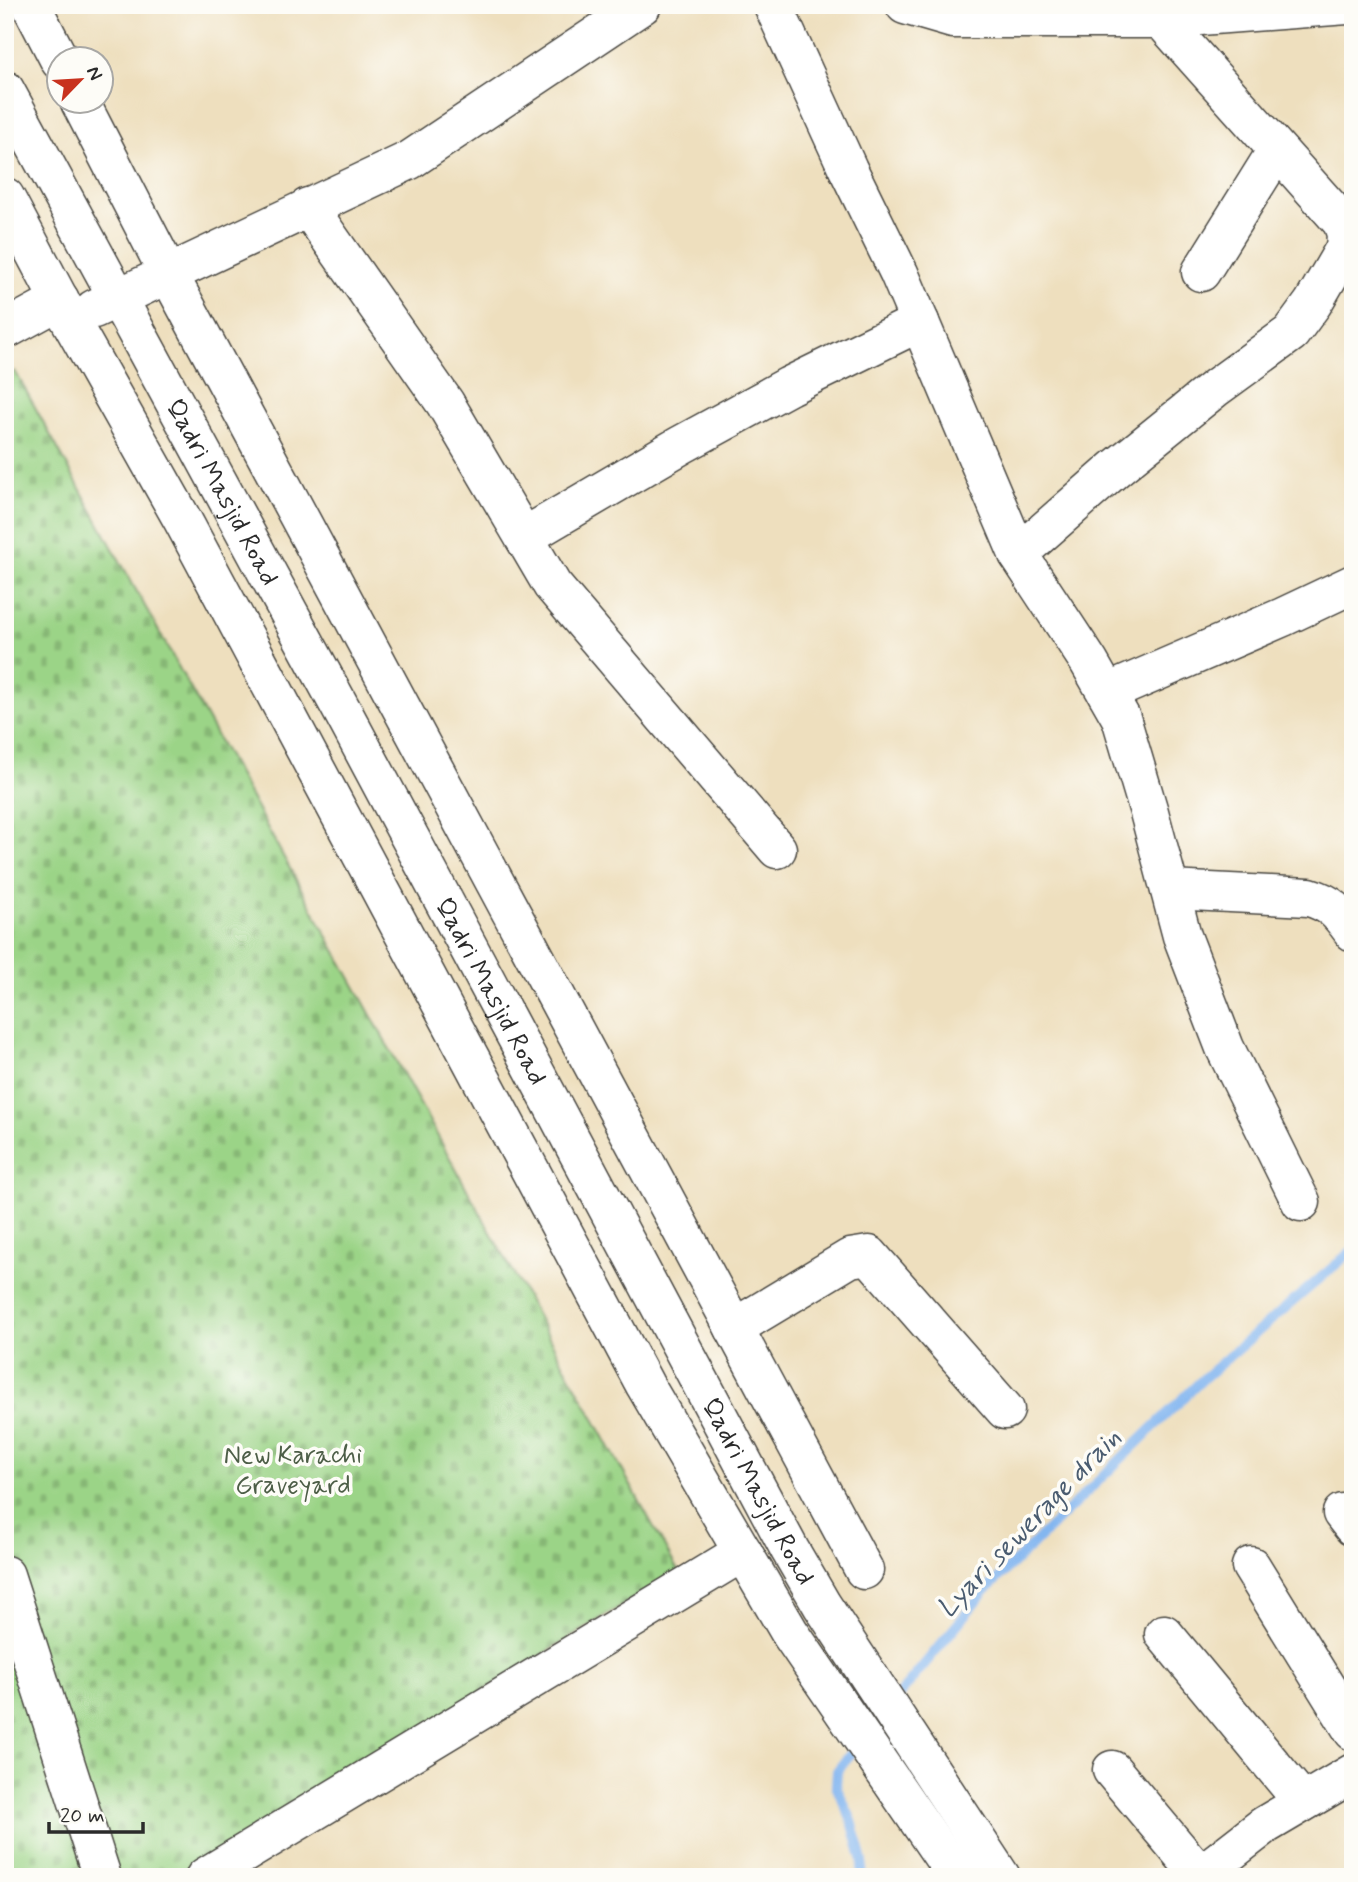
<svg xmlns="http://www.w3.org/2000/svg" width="1358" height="1882" font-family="Mynerve,sans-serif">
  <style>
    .cemetery { fill: url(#cemetery-stones); stroke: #638059; stroke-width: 2 }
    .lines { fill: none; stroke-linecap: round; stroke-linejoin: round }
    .stream { stroke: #83b6f0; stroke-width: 10 }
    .minor-casing { stroke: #484641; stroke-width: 41 }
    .minor { stroke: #fff; stroke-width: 38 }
    .labels { text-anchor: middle; stroke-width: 7; stroke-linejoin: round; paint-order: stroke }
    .street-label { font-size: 26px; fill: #2b2b2b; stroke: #fdfcf7 }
    .park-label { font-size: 26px; fill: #4d5e47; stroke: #fdfcf7 }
    .water-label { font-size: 28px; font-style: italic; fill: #4a5c70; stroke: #fdfcf7 }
  </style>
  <defs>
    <pattern id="cemetery-stones" width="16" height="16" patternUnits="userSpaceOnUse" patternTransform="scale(1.75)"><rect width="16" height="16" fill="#9bd487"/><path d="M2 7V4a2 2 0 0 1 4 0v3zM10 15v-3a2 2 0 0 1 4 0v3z" fill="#86b675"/></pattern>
  </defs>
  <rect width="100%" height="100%" fill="#fdfcf7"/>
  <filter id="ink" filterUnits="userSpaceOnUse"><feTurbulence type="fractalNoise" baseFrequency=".0143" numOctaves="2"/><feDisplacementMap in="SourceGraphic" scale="14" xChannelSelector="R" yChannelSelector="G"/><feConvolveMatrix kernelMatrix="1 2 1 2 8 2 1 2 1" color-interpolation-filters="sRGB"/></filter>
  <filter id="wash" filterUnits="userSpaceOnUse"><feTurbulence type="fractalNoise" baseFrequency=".00686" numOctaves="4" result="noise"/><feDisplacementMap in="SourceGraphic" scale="28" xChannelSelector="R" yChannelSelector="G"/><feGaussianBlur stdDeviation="1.57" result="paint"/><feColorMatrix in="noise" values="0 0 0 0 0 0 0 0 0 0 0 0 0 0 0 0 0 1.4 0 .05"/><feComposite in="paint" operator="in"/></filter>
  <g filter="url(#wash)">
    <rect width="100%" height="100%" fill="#eedfbe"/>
    <path class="cemetery" d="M15,371l663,1200 -498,306h-175v-1501z"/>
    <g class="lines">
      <g class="stream">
        <path d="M895,1700l89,-108 221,-215 148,-127"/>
        <path d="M858,1744l-21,27 -1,15 16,35 11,40 -2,16"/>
      </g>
    </g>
  </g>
  <g filter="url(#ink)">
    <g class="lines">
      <defs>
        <g id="minor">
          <path d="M31,5l29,56"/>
          <path d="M773,5l75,164 51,104 119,281 71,108 32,56 28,94 33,124 43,112 76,154"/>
          <path d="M905,5l48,14h208l186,-14"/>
          <path id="s1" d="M5,90l340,626 445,834 32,55 179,272"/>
          <path d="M80,102l88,171 696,1297"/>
          <path d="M5,197l65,123 112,199 463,866 145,248 167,244"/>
          <path d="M308,207l137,196 107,182 225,264"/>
          <path d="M1201,272l76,-122"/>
          <path d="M94,309l316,-149 232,-155"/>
          <path d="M5,330l55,-30"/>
          <path d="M524,537l157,-92 108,-59 131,-64"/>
          <path d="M1018,554l97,-85 99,-80 77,-56 22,-30 32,-55 1,-14 -4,-12 -181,-203"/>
          <path d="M1107,693l176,-76 70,-33"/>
          <path d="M1170,890l139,7c24,7 30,16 44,35"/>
          <path d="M734,1328l116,-70 19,-3 136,155"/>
          <path d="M1342,1513l11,14"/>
          <path d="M1251,1566l102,165"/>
          <path d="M5,1575l97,302"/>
          <path d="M1164,1634l139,168"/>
          <path d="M1112,1770l88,105"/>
          <path d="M205,1877l538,-325"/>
          <path d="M1198,1877l67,-52 88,-52"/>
        </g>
      </defs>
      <use href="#minor" class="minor-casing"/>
      <use href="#minor" class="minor"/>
    </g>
  </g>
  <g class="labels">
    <g class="street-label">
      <text dy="9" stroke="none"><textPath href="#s1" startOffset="457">Qadri Masjid Road</textPath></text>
      <text dy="9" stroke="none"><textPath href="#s1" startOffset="1024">Qadri Masjid Road</textPath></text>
      <text dy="9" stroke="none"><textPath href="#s1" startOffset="1591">Qadri Masjid Road</textPath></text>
    </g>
    <g class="park-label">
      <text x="293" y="1463">New Karachi<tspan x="293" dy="30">Graveyard</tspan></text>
    </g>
    <g class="water-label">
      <text transform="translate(1028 1522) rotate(-46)" y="10">Lyari sewerage drain</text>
    </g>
  </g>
  <rect width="1358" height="1882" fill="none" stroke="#fdfcf7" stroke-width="28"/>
  <g transform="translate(80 80) rotate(65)"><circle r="33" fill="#fdfcf7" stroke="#a9a8a5" stroke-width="2"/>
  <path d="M0-5L12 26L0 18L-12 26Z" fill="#c8321e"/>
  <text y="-10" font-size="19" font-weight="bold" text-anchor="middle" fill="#2b2b2b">N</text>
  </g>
  <path d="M49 1822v10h94v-10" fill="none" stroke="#2b2b2b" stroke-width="3.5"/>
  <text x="60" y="1822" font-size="21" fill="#2b2b2b" stroke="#fdfcf7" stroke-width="5" paint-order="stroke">20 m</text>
</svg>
